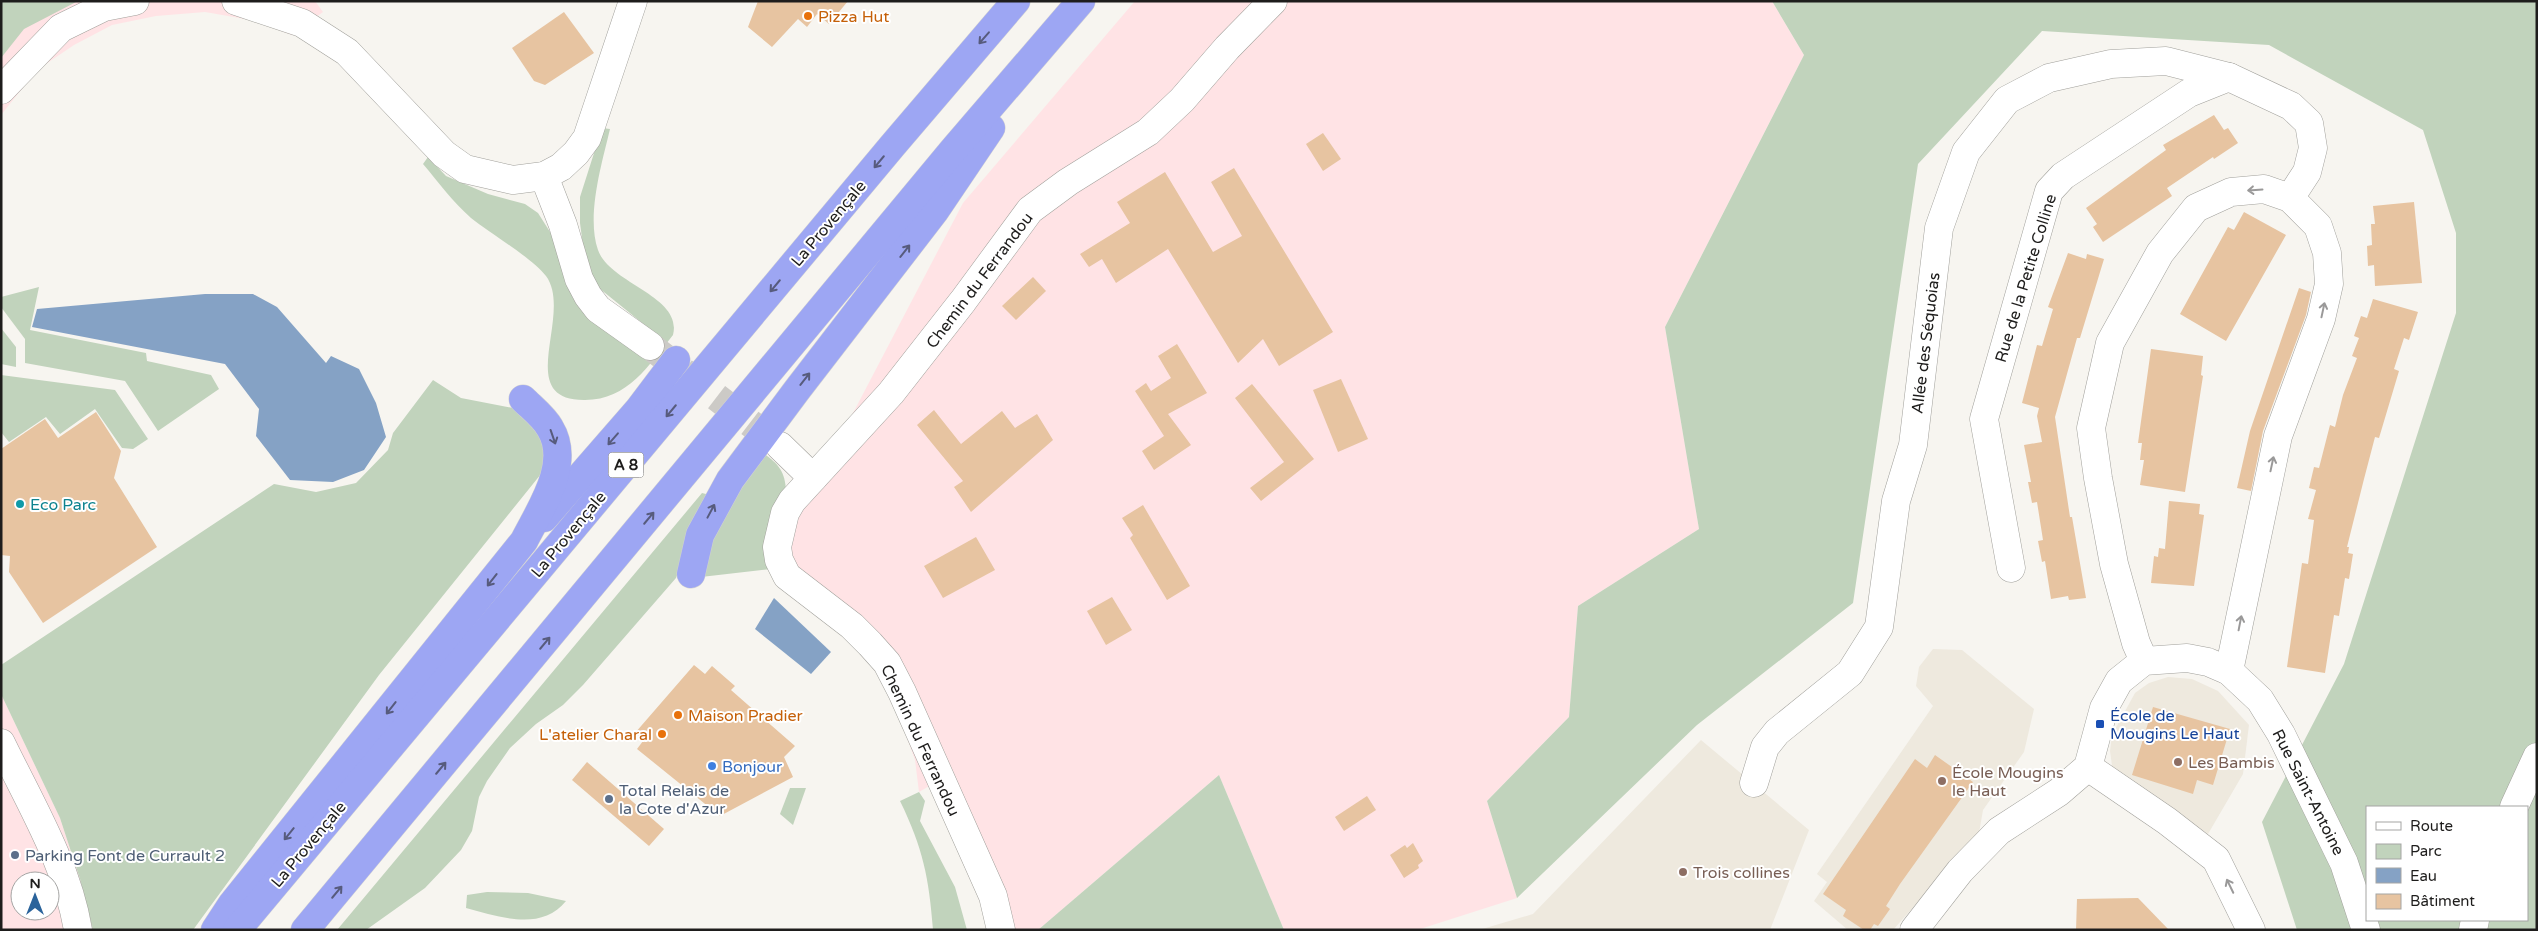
<svg xmlns="http://www.w3.org/2000/svg" width="2538" height="931" font-family="'Varela Round',sans-serif">
  <style>
    .industrial { fill: #ffe3e5; fill-rule: evenodd }
    .built { fill: #eee9de }
    .green { fill: #c1d3bc; fill-rule: evenodd }
    .water { fill: #85a2c5 }
    .building { fill: #e7c4a1 }
    .lines { fill: none; stroke-linecap: round; stroke-linejoin: round }
    .minor-tunnel { stroke: #cccac6; stroke-width: 28; stroke-dasharray: 28 14; stroke-linecap: butt }
    .minor-casing { stroke: #a1a09b; stroke-width: 29 }
    .highway-casing { stroke: #d2d2d2; stroke-width: 29 }
    .minor { stroke: #fff; stroke-width: 28 }
    .highway { stroke: #9da6f3; stroke-width: 28 }
    .oneway { stroke: #575b7d }
    .oneway2 { stroke: #9a9999 }
    .food-dot { fill: #e8710a; stroke: #fff; stroke-width: 2 }
    .culture-dot { fill: #0f9aa8; stroke: #fff; stroke-width: 2 }
    .transit-dot { fill: #1a4fb4; stroke: #fff; stroke-width: 2 }
    .education-dot { fill: #8d6e63; stroke: #fff; stroke-width: 2 }
    .shop-dot { fill: #3f7fe0; stroke: #fff; stroke-width: 2 }
    .service-dot { fill: #5c6f8a; stroke: #fff; stroke-width: 2 }
    .labels { text-anchor: middle; stroke-width: 4; stroke-linejoin: round; paint-order: stroke }
    .shield { fill: #fff; stroke: #626160; stroke-width: 1 }
    .shield-label { font-size: 15px; font-weight: bold; fill: #1e1d1c }
    .food-label { font-size: 16px; fill: #c56008; stroke: #fff; text-anchor: start }
    .street-label { font-size: 16px; fill: #1e1d1c; stroke: #fff }
    .culture-label { font-size: 16px; fill: #0d838f; stroke: #fff; text-anchor: start }
    .transit-label { font-size: 16px; fill: #164399; stroke: #fff; text-anchor: start }
    .education-label { font-size: 16px; fill: #785e54; stroke: #fff; text-anchor: start }
    .shop-label { font-size: 16px; fill: #366cbe; stroke: #fff; text-anchor: start }
    .service-label { font-size: 16px; fill: #4e5e75; stroke: #fff; text-anchor: start }
  </style>
  <rect width="100%" height="100%" fill="#f7f5f0"/>
  <g class="industrial">
    <path d="M1,1h314l8,11 -31,23 -41,-15 -46,-8 -49,4 -44,9 -38,20 -37,25 -36,45z"/>
    <path d="M1135,1h637l32,54 -139,272 34,202 -121,77 -9,111 -82,84 30,97 -100,32h-133l-65,-155 -181,155h-28l-2,-32 -58,-124 -31,18 -4,-32 -29,-81 -120,-134 75,-109 122,-233z"/>
    <path d="M1,694l59,124 20,61 13,51h-92zM20,881h30v30h-30z"/>
  </g>
  <g class="built">
    <path d="M1933,649l29,1 72,59 -10,43 -41,58 -4,23 -86,97h-45l-34,-29 13,-19 -10,-8 116,-168 -17,-20 3,-19z"/>
    <path d="M2168,677l24,2 26,12 31,34 -6,49 -35,60 -95,-61 -3,-22 2,-16 23,-42 14,-10z"/>
    <path d="M1701,740l108,90 -39,100h-291l54,-16z"/>
  </g>
  <g class="green">
    <path d="M1,1h77l-54,28 -23,29z"/>
    <path d="M1772,1h765v929h-240l-35,-108 82,-158 112,-351v-80l-33,-103 -154,-85 -227,-14 -124,133 -65,439 -156,122 -180,173 -30,-97 82,-84 9,-111 121,-77 -34,-202 139,-272zM2367,807h160v113h-160z"/>
    <path d="M602,128l8,1c-8,34 -24,87 -12,121 12,34 85,46 75,85 -24,30 -45,65 -88,65 -73,1 -11,-86 -39,-124 -14,-18 -55,-42 -75,-58 -18,-16 -32,-35 -48,-54l5,-7 18,19 42,18 37,10 13,9 14,22 21,63 9,13 17,14 58,10 -63,-51 -9,-23 -5,-38v-26z"/>
    <path d="M39,287l-9,43 116,23 1,8 64,14 8,14 -61,42 -33,-50 -100,-18v-24l-24,-32v-10z"/>
    <path d="M1,328l15,19v20l-15,-3z"/>
    <path d="M1,375l114,15 33,49 -15,10 -11,-1 -27,-39 -35,25 -14,-17 -37,25 -8,-10z"/>
    <path d="M433,380l28,18 57,11 10,7 20,37 -7,21 -162,201 -186,255h-100l-13,-51 -20,-61 -59,-124v-29l273,-181 42,8 40,-9 32,-33 5,-17z"/>
    <path d="M763,453c16,11 22,19 23,38l-15,78 -70,8 5,-37z"/>
    <path d="M702,493l4,1 1,4 -31,80 -93,107 -20,20 -27,19 -26,24 -23,33 -8,16 -7,34 -11,19 -36,38 -59,42h-29z"/>
    <path d="M1219,775l65,155h-246z"/>
    <path d="M790,788h16l-13,37 -13,-11z"/>
    <path d="M919,792l6,9 -5,20 35,66 12,43h-34c-4,-52 -10,-82 -33,-129z"/>
    <path d="M487,892l41,1 38,8c-24,30 -64,17 -100,7l1,-13z"/>
  </g>
  <g class="water">
    <path d="M205,294h48l24,13 49,56 5,-7 28,13 17,34 10,34 -22,33 -31,12 -43,-2 -34,-44 3,-27 -34,-45 -193,-37 5,-18z"/>
    <path d="M774,598l57,54 -20,22 -56,-45z"/>
  </g>
  <g class="building">
    <path d="M758,1h90l-19,23 -12,-10 -10,13 -9,-8 -26,28 -24,-20z"/>
    <path d="M564,12l30,41 -49,32 -11,-4 -22,-33z"/>
    <path d="M2214,115l10,15 4,-2 10,15 -24,16 -1,-2 -46,31 5,8 -69,46 -10,-15 4,-3 -11,-16 80,-58 -3,-5z"/>
    <path d="M1323,133l18,26 -18,12 -17,-27z"/>
    <path d="M1234,168l99,164 -54,34 -16,-27 -25,24 -70,-114 -52,34 -14,-24 -13,8 -9,-13 50,-31 -13,-21 48,-30 48,80 29,-16 -31,-54z"/>
    <path d="M2414,202l8,81 -47,3 -1,-21 -6,1 -1,-20 5,-1 -1,-21h4l-2,-18z"/>
    <path d="M2244,212l42,23 -60,106 -46,-27 48,-87 6,3z"/>
    <path d="M2068,253l18,6 1,-5 17,5 -24,79h-3l-22,79 15,100h2l14,81 -17,2 -1,-4 -17,3 -6,-38 -3,1 -4,-21 5,-1 -6,-38 -5,1 -4,-21h3l-7,-37 18,-3 -5,-26 2,-8 -17,-5 15,-58 5,1 11,-37 -5,-2z"/>
    <path d="M1033,277l13,14 -30,29 -14,-14z"/>
    <path d="M2299,288l12,4 -5,23 -43,116 -12,60 -14,-3 13,-57z"/>
    <path d="M2373,299l45,13 -9,28 -5,-2 -10,31 5,2 -20,67 -4,-1 -11,42 -17,68h2l-1,6 5,1 -4,25 -4,-1 -6,38 -5,-1 -9,58 -38,-6 15,-104 6,1 6,-44 -6,-1 8,-29 -7,-2 5,-21 5,1 11,-43 5,2 8,-32 14,-37 -5,-2 7,-18 -5,-2 7,-20 6,2z"/>
    <path d="M1177,344l30,49 -39,21 23,31 -37,25 -12,-19 22,-15 -29,-45 11,-8 5,8 20,-13 -13,-22z"/>
    <path d="M2151,349l52,7 -2,19 2,1 -18,116 -45,-7 4,-25h-4l2,-17h-4z"/>
    <path d="M1341,379l27,60 -30,13 -25,-62z"/>
    <path d="M1252,384l62,75 -53,42 -11,-13 34,-26 -49,-64z"/>
    <path d="M934,410l27,34 41,-33 13,17 22,-14 16,26 -82,72 -17,-25 9,-6 -46,-56z"/>
    <path d="M96,412l25,39 -7,27 43,69 -114,76 -34,-51 1,-16 -9,-1v-106l44,-30 13,19z"/>
    <path d="M2169,501l31,3 -1,10 5,1 -10,71 -43,-3 3,-27 4,1 1,-9 6,1z"/>
    <path d="M1143,505l47,81 -23,14 -37,-62 3,-3 -11,-17z"/>
    <path d="M976,537l19,33 -52,28 -19,-32z"/>
    <path d="M1112,597l20,33 -26,15 -19,-34z"/>
    <path d="M694,665l11,9 7,-8 23,20 -4,4 64,56 -11,11 9,20 -73,39 -83,-67 6,-8 -8,-8z"/>
    <path d="M2153,707l77,22 -17,56 -16,-5 -4,14 -61,-19z"/>
    <path d="M1935,755l38,27 -73,102 -14,22 4,3 -12,17 -4,-2 -4,6h-6l-21,-14 3,-6 -23,-16 92,-135 12,9z"/>
    <path d="M587,762l77,67 -15,17 -77,-66z"/>
    <path d="M1367,796l9,14 -32,21 -9,-14z"/>
    <path d="M1413,843l10,18 -5,4 1,3 -15,10 -14,-23 15,-10 2,3z"/>
    <path d="M2138,898l31,32h-93l1,-31z"/>
  </g>
  <g class="lines">
    <path class="minor-tunnel" d="M650,346l130,100"/>
    <defs>
      <g id="minor">
        <path d="M236,1l66,22 45,29 97,102 21,15 48,11 31,-4 17,-9 15,-14 11,-15 46,-137"/>
        <path d="M1,90l60,-62 43,-21 31,-6"/>
        <path d="M544,176l19,49 16,54 9,17 10,13 52,37"/>
        <path d="M780,446l33,32"/>
        <path d="M2011,568l-27,-149 65,-228 14,-15 126,-83 40,-16 62,29 18,17 4,25 -6,24 -17,26"/>
        <path d="M2144,661l-8,-18 -22,-79 -16,-86 -7,-50 19,-85 50,-90 36,-45 35,-16 33,-3 26,9 28,28 9,27 2,31 -8,35 -43,117 -49,235"/>
        <path d="M1,743c29,60 66,121 77,187"/>
        <path d="M2088,767l79,54 49,38 35,71"/>
        <path d="M1754,783l11,-36 12,-15 73,-59 29,-46 17,-126 17,-56 26,-217 27,-76 41,-52 42,-22 62,-14 55,-3 63,16"/>
        <path d="M2514,807l23,-50"/>
        <path d="M1001,930l-8,-34 -91,-204 -15,-29 -17,-19 -18,-18 -65,-50 -8,-16 -2,-13 8,-34 7,-12 99,-108 72,-92 67,-91 38,-28 80,-50 34,-32 45,-52 46,-47"/>
        <path d="M1914,930l46,-59 39,-40 60,-39 29,-25 16,-59 15,-27 25,-20 43,-3 21,4 21,9 31,29 21,34 63,129 22,67"/>
        <path d="M2473,930l2,-10"/>
      </g>
      <g id="highway">
        <path d="M544,518l95,-109 37,-49"/>
        <path d="M691,574l9,-39 30,-55 67,-90 138,-179 56,-83"/>
        <path d="M215,930l17,-26 292,-363c16,-32 48,-77 26,-113 -6,-11 -18,-20 -27,-29"/>
        <path d="M237,930l656,-785 123,-144"/>
        <path d="M305,930l648,-780 128,-149"/>
      </g>
    </defs>
    <use href="#minor" class="minor-casing"/>
    <use href="#highway" class="highway-casing"/>
    <use href="#minor" class="minor"/>
    <use href="#highway" class="highway"/>
  </g>
  <defs><path id="oneway-shaft" d="M-6 0H5M1.5-3L5.5 0L1.5 3" fill="none" stroke-width="1.6" stroke-linecap="round" stroke-linejoin="round" transform="scale(1.25)"/></defs>
  <g class="oneway">
    <use href="#oneway-shaft" transform="translate(984 38) rotate(131)"/>
    <use href="#oneway-shaft" transform="translate(879 162) rotate(130)"/>
    <use href="#oneway-shaft" transform="translate(905 251) rotate(-52)"/>
    <use href="#oneway-shaft" transform="translate(775 286) rotate(130)"/>
    <use href="#oneway-shaft" transform="translate(805 379) rotate(-52)"/>
    <use href="#oneway-shaft" transform="translate(671 411) rotate(130)"/>
    <use href="#oneway-shaft" transform="translate(553 437) rotate(71)"/>
    <use href="#oneway-shaft" transform="translate(613 439) rotate(131)"/>
    <use href="#oneway-shaft" transform="translate(711 511) rotate(-62)"/>
    <use href="#oneway-shaft" transform="translate(649 518) rotate(-50)"/>
    <use href="#oneway-shaft" transform="translate(492 580) rotate(128)"/>
    <use href="#oneway-shaft" transform="translate(545 643) rotate(-50)"/>
    <use href="#oneway-shaft" transform="translate(391 708) rotate(128)"/>
    <use href="#oneway-shaft" transform="translate(441 768) rotate(-50)"/>
    <use href="#oneway-shaft" transform="translate(289 834) rotate(129)"/>
    <use href="#oneway-shaft" transform="translate(337 892) rotate(-50)"/>
  </g>
  <g class="oneway2">
    <use href="#oneway-shaft" transform="translate(2255 190) rotate(176)"/>
    <use href="#oneway-shaft" transform="translate(2323 310) rotate(-78)"/>
    <use href="#oneway-shaft" transform="translate(2272 464) rotate(-78)"/>
    <use href="#oneway-shaft" transform="translate(2240 623) rotate(-79)"/>
    <use href="#oneway-shaft" transform="translate(2230 886) rotate(-116)"/>
  </g>
  <g class="food-dot">
    <circle cx="808" cy="16" r="5"/>
    <circle cx="678" cy="715" r="5"/>
    <circle cx="662" cy="734" r="5"/>
  </g>
  <circle class="culture-dot" cx="20" cy="504" r="5"/>
  <rect class="transit-dot" x="2095" y="719" width="10" height="10" rx="2.5"/>
  <g class="education-dot">
    <circle cx="2178" cy="762" r="5"/>
    <circle cx="1942" cy="781" r="5"/>
    <circle cx="1683" cy="872" r="5"/>
  </g>
  <circle class="shop-dot" cx="712" cy="766" r="5"/>
  <g class="service-dot">
    <circle cx="609" cy="799" r="5"/>
    <circle cx="15" cy="855" r="5"/>
  </g>
  <g class="labels">
    <rect class="shield" x="608.5" y="452.5" width="35" height="25" rx="4"/>
    <g class="shield-label">
      <text x="626" y="470">A 8</text>
    </g>
    <g class="food-label">
      <text x="818" y="22">Pizza Hut</text>
      <text x="688" y="721">Maison Pradier</text>
      <text x="652" y="740" text-anchor="end">L'atelier Charal</text>
    </g>
    <g class="street-label">
      <text transform="translate(828 223) rotate(-50)" y="6">La Provençale</text>
      <text transform="translate(2025 278) rotate(-73)" y="6">Rue de la Petite Colline</text>
      <text transform="translate(979 280) rotate(-53)" y="6">Chemin du Ferrandou</text>
      <text transform="translate(1925 343) rotate(-83)" y="6">Allée des Séquoias</text>
      <text transform="translate(568 534) rotate(-50)" y="6">La Provençale</text>
      <text transform="translate(921 740) rotate(65)" y="6">Chemin du Ferrandou</text>
      <text transform="translate(2309 792) rotate(63)" y="6">Rue Saint-Antoine</text>
      <text transform="translate(308 844) rotate(-50)" y="6">La Provençale</text>
    </g>
    <g class="culture-label">
      <text x="30" y="510">Eco Parc</text>
    </g>
    <g class="transit-label">
      <text x="2110" y="721">École de<tspan x="2110" dy="18">Mougins Le Haut</tspan></text>
    </g>
    <g class="education-label">
      <text x="2188" y="768">Les Bambis</text>
      <text x="1952" y="778">École Mougins<tspan x="1952" dy="18">le Haut</tspan></text>
      <text x="1693" y="878">Trois collines</text>
    </g>
    <g class="shop-label">
      <text x="722" y="772">Bonjour</text>
    </g>
    <g class="service-label">
      <text x="619" y="796">Total Relais de<tspan x="619" dy="18">la Cote d'Azur</tspan></text>
      <text x="25" y="861">Parking Font de Currault 2</text>
    </g>
  </g>
  <rect width="2538" height="931" fill="none" stroke="#1e1d1c" stroke-width="5"/>
  <rect x="2366" y="806" width="162" height="115" fill="#ffffff" stroke="#a5a5a4"/>
  <rect x="2376" y="822" width="25" height="8" fill="#ffffff" stroke="#a5a5a4"/>
  <text x="2410" y="831" font-size="15" fill="#1e1d1c">Route</text>
  <rect x="2376" y="844" width="25" height="15" fill="#c1d3bc" stroke="#a5a5a4"/>
  <text x="2410" y="856" font-size="15" fill="#1e1d1c">Parc</text>
  <rect x="2376" y="868" width="25" height="15" fill="#85a2c5" stroke="#a5a5a4"/>
  <text x="2410" y="881" font-size="15" fill="#1e1d1c">Eau</text>
  <rect x="2376" y="894" width="25" height="15" fill="#e7c4a1" stroke="#a5a5a4"/>
  <text x="2410" y="906" font-size="15" fill="#1e1d1c">Bâtiment</text>
  <g transform="translate(35 896)"><circle r="24" fill="#ffffff" stroke="#a5a5a4"/>
  <path d="M0-4L9 19L0 12L-9 19Z" fill="#2a639b"/>
  <text y="-8" font-size="14" font-weight="bold" text-anchor="middle" fill="#1e1d1c">N</text>
  </g>
</svg>
